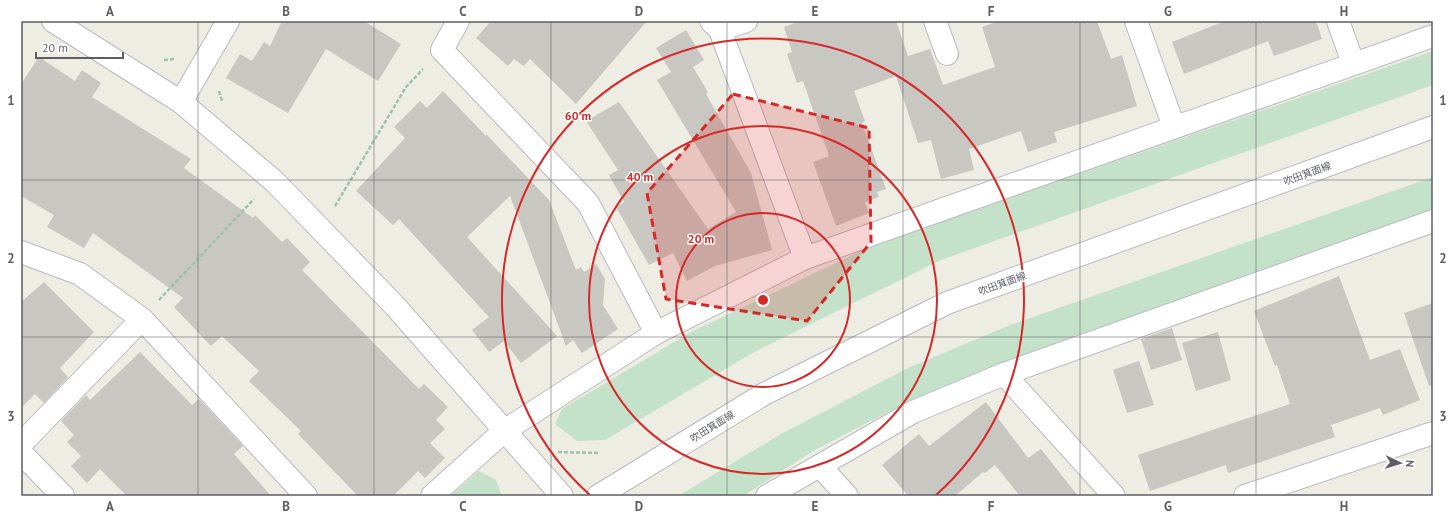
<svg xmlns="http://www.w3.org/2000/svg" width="1454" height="517" font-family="'PT Sans','Noto Sans JP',sans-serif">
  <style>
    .green { fill: #c4e1ca }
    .building { fill: #c8c7c1 }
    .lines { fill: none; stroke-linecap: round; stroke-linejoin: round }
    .minor-casing { stroke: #b9babf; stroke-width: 24 }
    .tertiary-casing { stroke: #b9babf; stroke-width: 24 }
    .secondary-casing { stroke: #b8b9be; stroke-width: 24 }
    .path { stroke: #9ec1b0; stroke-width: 2.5; stroke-dasharray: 4 2; stroke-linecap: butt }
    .minor { stroke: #fff; stroke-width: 22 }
    .tertiary { stroke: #fff; stroke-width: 22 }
    .secondary { stroke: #fff; stroke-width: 22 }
    .marked { fill: #d62828; fill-opacity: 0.2; stroke: #d62828; stroke-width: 3; stroke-dasharray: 8 5; stroke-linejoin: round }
    .grid { fill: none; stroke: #5c5e63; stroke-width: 1; stroke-opacity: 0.55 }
    .ring { fill: none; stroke: #d62828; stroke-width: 2 }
    .labels { text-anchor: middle; stroke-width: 3; stroke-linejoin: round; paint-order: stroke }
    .street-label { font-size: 10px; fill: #5c5e63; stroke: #fff }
    .centre { fill: #d62828; stroke: #fff; stroke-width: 2 }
    .ring-label { font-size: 12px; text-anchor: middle; font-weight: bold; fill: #d62828; stroke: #fff; stroke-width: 3; stroke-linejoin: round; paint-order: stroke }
    .neatline { fill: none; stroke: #5c5e63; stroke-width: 1.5 }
    .grid-label { font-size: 13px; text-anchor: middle; font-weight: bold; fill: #5c5e63 }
  </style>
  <rect width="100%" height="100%" fill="#edede4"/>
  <g class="green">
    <path d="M1433,51v34l-492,175 -187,92 -149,88 -28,1 -22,-17 7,-15 129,-77 174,-83z"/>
    <path d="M1433,177v33l-435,154 -89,37 -96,50 -70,45h-65l103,-62 129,-67 100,-42z"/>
    <path d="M479,471l17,9 6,16h-51z"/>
  </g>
  <g class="building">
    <path d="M282,21h82l37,23 -23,37 -52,-32 -38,64 -62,-35 14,-24 12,7 12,-19 6,4z"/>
    <path d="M491,21h156l-71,83 -46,-45 -6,7 -10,-7 -6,7 -32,-28z"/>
    <path d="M800,21h96l12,35 22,-7 13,36 52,-18 -13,-40 17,-6h98l14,38 11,-4 15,51 -83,26 3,10 -29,10 -7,-21 -52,18 5,21 -33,9 -10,-39 -13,3 -22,-67 -42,15 11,30 -3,2 24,66 -9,3 2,5 -14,5 4,11 -33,13 -23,-64 16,-6 -26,-75 -6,2 -10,-29 5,-2 -8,-25z"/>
    <path d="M1225,21h91l6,18 -48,17 -6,-15 -84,33 -12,-32z"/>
    <path d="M686,30l18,30 -11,7 15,25 -2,2 45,79 21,77 -57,16 -28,15 -14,-28 -24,12 -33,-58 8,-5 -15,-27 9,-5 -32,-49 33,-19 89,127 28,-17 -79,-132 14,-8 -15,-24z"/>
    <path d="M39,57l36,24 7,-11 19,13 -9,14 99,62 -7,9 69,50 2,-3 27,27 5,-4 23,24 -8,8 117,119 5,-5 24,23 -12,13 9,9 -15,14 15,15 -20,20 -7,-7 -25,25h-35l-60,-62 3,-3 -52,-50 10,-10 -37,-35 -11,10 -37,-39 9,-9 -90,-65 -9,15 -37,-21 7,-12 -33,-19v-112z"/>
    <path d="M443,91l43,45v-2l63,66 27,70 5,-3 3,5 12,-8 9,15 -2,26 15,24 -36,24 -9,-13 -7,6 -56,-150 -43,41 90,99 -36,27 -17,-22 -15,11 -17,-22 17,-13 -90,-98 -6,6 -37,-34 49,-53 -11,-11 26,-26 7,7z"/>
    <path d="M1339,276l31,84 30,-11 20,51 -37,15 -3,-7 -49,17 4,12 -107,36 -2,-8 -76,26 -12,-36 152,-51 -13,-39 -2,1 -21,-55z"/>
    <path d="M44,282l50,50 -34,36 8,9 -24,26 -9,-9 -14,14v-106z"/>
    <path d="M1433,303v82l-4,1 -25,-73z"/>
    <path d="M1172,328l10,32 -31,10 -10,-31z"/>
    <path d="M1218,332l13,48 -35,11 -14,-48z"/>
    <path d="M140,352l52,53 7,-6 44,47 -9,8 37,42h-144l-27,-27 -13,14 -16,-17 10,-10 -14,-14 7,-7 -13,-14 25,-26 4,5z"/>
    <path d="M1139,361l15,44 -27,8 -14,-43z"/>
    <path d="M986,402l42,56 13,-9 37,47h-58l-25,-31 -10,8 -2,-1 -28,24h-47l-26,-31 37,-31 10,12z"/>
  </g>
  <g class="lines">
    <defs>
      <g id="minor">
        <path d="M458,21l-16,29 146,153 68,130"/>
        <path d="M711,21l9,9 85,228"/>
        <path d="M935,21l12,33"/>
        <path d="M1136,21l38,106"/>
        <path d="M1338,21l15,42"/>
        <path d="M720,30l26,-9"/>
        <path d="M181,102l47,-81"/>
        <path d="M21,252l59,22 62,45 164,177"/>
        <path d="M1004,374l110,122"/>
        <path d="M21,444l121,-125"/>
        <path d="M21,453l42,43"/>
        <path d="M820,466l27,30"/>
        <path d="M432,496l72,-65 152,-98 149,-75 628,-222"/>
        <path d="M767,496l146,-84 91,-38 429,-153"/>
        <path d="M1245,496l188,-63"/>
      </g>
      <path id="tertiary" d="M53,21l128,81 94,80 120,124 167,190"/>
      <path id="secondary" d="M598,496l166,-102 183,-91 486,-176"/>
    </defs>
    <use href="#minor" class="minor-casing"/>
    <use href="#tertiary" class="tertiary-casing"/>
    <use href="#secondary" class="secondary-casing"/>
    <g class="path">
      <path d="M164,60l11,-1"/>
      <path d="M219,91l3,10"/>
      <path d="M335,206l71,-119 17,-18"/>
      <path d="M159,300l95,-101"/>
      <path d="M558,452l42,1"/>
    </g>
    <use href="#minor" class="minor"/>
    <use href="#tertiary" class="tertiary"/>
    <use href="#secondary" class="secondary"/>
  </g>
  <path class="marked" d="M733,94l136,34 2,114 -64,79 -141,-22 -19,-106z"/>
  <path class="grid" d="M198,21v475M374,21v475M551,21v475M727,21v475M903,21v475M1080,21v475M1256,21v475M21,180h1412M21,337h1412"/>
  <g class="ring">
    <circle cx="763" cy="300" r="87"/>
    <circle cx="763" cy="300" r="174"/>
    <path d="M590 495A261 261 0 1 1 936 495"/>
  </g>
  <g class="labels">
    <g class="street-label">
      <text transform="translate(1307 173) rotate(-20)" y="4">吹田箕面線</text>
      <text transform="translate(1002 283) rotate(-20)" y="4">吹田箕面線</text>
      <text transform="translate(712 426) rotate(-32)" y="4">吹田箕面線</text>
    </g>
  </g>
  <circle cx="763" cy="300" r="6" class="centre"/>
  <g class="ring-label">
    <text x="578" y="120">60 m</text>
    <text x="640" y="181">40 m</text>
    <text x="701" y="243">20 m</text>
  </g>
  <rect width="1454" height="517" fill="none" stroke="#ffffff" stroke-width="44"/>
  <g transform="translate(1400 463) rotate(94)" stroke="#ffffff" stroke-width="3" paint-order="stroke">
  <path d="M0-3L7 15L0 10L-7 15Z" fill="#5c5e63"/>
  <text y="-6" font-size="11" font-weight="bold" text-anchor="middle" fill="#5c5e63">N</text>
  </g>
  <path d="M36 52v6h87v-6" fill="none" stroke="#5c5e63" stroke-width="2"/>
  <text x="42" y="52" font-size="12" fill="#5c5e63" stroke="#ffffff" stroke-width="3" paint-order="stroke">20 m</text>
  <rect x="22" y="22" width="1410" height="473" class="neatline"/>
  <g class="grid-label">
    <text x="110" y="16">A</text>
    <text x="286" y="16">B</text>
    <text x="463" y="16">C</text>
    <text x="639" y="16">D</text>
    <text x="815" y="16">E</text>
    <text x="991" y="16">F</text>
    <text x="1168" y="16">G</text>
    <text x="1344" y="16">H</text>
    <text x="11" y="105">1</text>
    <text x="1443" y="105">1</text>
    <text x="11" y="263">2</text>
    <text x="1443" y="263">2</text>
    <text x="11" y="421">3</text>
    <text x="1443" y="421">3</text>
    <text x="110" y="511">A</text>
    <text x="286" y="511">B</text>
    <text x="463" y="511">C</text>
    <text x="639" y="511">D</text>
    <text x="815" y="511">E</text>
    <text x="991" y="511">F</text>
    <text x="1168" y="511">G</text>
    <text x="1344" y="511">H</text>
  </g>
</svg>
